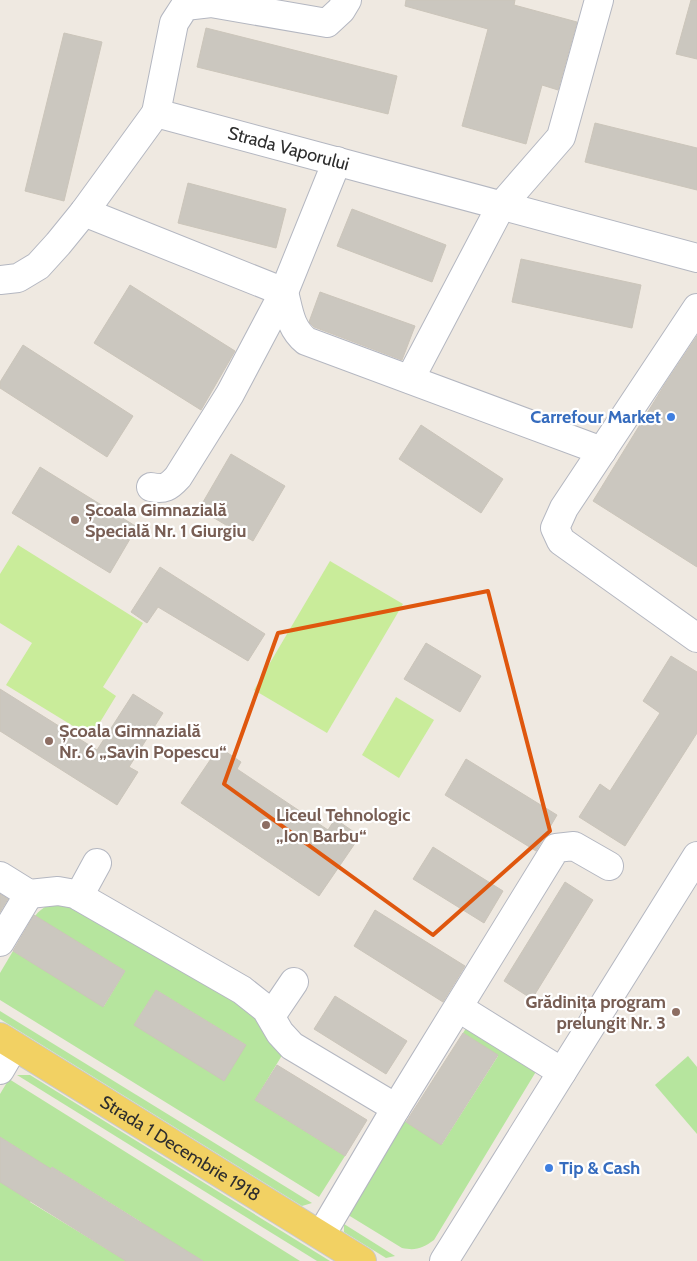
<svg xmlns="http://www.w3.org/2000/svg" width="697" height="1261" font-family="Cabin,sans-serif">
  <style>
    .green { fill: #b6e59e; fill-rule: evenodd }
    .pitch { fill: #c9ec9a }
    .building { fill: #cbc7bf; stroke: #cbc5ba }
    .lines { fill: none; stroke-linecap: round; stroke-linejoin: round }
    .minor-casing { stroke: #b4b7c1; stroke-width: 30 }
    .major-casing { stroke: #c9c9c9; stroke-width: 30 }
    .minor { stroke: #fff; stroke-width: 28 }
    .major { stroke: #f2d163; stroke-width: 28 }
    .marked { fill: none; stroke: #df570e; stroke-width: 4; stroke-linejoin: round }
    .shop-dot { fill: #3f7fe0; stroke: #fff; stroke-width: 2 }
    .education-dot { fill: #8d6e63; stroke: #fff; stroke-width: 2 }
    .labels { text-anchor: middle; stroke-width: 4.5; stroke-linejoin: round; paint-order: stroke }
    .street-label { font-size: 18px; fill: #2e2e2e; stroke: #fff }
    .shop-label { font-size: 18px; font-weight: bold; fill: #366cbe; stroke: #fff; text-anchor: end }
    .education-label { font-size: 18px; font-weight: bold; fill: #785e54; stroke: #fff; text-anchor: start }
  </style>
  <rect width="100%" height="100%" fill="#efe9e1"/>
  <g class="green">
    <path d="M62,902l190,108 32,42 -29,48 90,56 -26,41 -319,-197v-27l13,-22 91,55 21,-35 -90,-55c8,-10 15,-12 27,-14zM156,990l90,55 -112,-20z"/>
    <path d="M0,1011l312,192 -10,3 -302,-187z"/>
    <path d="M470,1022l70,43 -106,175c-11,8 -18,11 -32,8l-62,-38 58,-93 44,27 56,-88 -35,-23z"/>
    <path d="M688,1056l9,11v67l-42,-49z"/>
    <path d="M17,1075h13l300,186h-13z"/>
    <path d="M9,1079l291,182h-97l-32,-19 -12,19h-159v-79l30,-26 -30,-19v-43zM52,1167l89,55 -21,35 -90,-55z"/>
    <path d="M344,1224l51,32 -9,2 -42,-26z"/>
  </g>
  <g class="pitch">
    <path d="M18,545l125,78 -40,64 13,9 -25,41 -85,-52 26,-42 -32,-20v-49z"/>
    <path d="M330,561l73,43 -76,129 -73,-43z"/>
    <path d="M396,697l38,23 -35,58 -37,-23z"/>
  </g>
  <g class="building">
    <path d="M406,0h109l-1,5 63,17 -19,68 -16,-5 -16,59 -64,-18 26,-97 -83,-23z"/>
    <path d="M691,0h6v59l-21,-5z"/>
    <path d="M206,28l191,48 -9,38 -191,-47z"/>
    <path d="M64,33l38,9 -38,159 -39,-10z"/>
    <path d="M595,123l102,25v42l-112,-28z"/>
    <path d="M188,183l98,26 -10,39 -98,-25z"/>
    <path d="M352,209l94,36 -14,37 -95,-36z"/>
    <path d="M521,259l120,26 -9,43 -120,-26z"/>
    <path d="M130,285l105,66 -34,59 -107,-67z"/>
    <path d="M320,292l95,34 -13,34 -88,-33 -5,-5z"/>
    <path d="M697,336v231l-104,-66 72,-117z"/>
    <path d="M23,345l110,71 -26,41 -107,-69v-6z"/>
    <path d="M421,425l82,54 -22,34 -82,-54z"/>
    <path d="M231,454l54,32 -32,55 -54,-32z"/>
    <path d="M40,467l97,60 -27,46 -98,-60z"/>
    <path d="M160,567l105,67 -17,27 -90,-54 -11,16 -16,-11z"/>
    <path d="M426,643l55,33 -21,36 -56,-33z"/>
    <path d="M671,656l26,16v61l-72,113 -46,-29 21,-33 10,7 50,-78 -17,-12z"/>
    <path d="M0,689l97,61 36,-56 30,19 -34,54 9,5 -21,33 -117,-74z"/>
    <path d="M219,747l22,15 -4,7 91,61 7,-11 25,17 -41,60 -138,-93z"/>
    <path d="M466,759l91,56 -21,36 -91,-56z"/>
    <path d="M433,847l70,44 -19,32 -71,-44z"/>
    <path d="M565,882l28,18 -61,99 -28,-18z"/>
    <path d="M0,894l8,5 -8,13z"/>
    <path d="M375,910l90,56 -22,36 -89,-56z"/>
    <path d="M34,915l91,56 -22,36 -90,-56z"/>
    <path d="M156,990l90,55 -22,36 -90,-56z"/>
    <path d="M335,996l72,45 -21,33 -72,-45z"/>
    <path d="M463,1033l35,22 -57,90 -35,-23z"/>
    <path d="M277,1065l90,55 -22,36 -90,-56z"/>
    <path d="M0,1137l51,32 1,-2 151,94h-77l-126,-79z"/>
  </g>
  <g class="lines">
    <defs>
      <g id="minor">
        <path id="s1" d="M347,0l-6,10 -14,13 -116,-20 -26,3 -11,17 -18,90 541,145"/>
        <path d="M84,212l200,80c5,19 6,36 22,49l296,110"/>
        <path d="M0,280l18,-2 20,-12 20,-22 26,-32 72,-99"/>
        <path d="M697,308l-133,200 -9,20 6,13 136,97"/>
        <path d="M410,379l91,-173 60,-69 38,-137"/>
        <path d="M151,487c13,3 18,0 27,-10l52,-83 54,-102 53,-131"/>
        <path d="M0,876l29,18 29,-3 17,3 167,96 24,19 14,24 12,13 104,62"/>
        <path d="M79,896l18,-33"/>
        <path d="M0,942l29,-48"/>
        <path d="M459,1008l103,64"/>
        <path d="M271,1016l23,-34"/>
        <path d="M0,1070l14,-24"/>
        <path d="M321,1235l75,-127 160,-260 18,-2 35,20"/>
        <path d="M444,1261l253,-405"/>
      </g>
      <g id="major">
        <path id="s2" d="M0,1037l362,224"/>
      </g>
    </defs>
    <use href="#minor" class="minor-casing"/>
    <use href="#major" class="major-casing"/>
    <use href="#minor" class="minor"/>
    <use href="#major" class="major"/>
  </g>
  <path class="marked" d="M488,591l62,240 -117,104 -209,-151 54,-151z"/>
  <g class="shop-dot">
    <circle cx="671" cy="417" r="5"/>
    <circle cx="549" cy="1168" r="5"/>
  </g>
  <g class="education-dot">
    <circle cx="75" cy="520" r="5"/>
    <circle cx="49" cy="741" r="5"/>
    <circle cx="266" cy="825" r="5"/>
    <circle cx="676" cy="1012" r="5"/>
  </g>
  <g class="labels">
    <g class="street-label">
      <text dy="6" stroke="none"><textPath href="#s1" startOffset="424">Strada Vaporului</textPath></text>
      <text dy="6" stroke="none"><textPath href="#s2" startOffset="212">Strada 1 Decembrie 1918</textPath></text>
    </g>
    <g class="shop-label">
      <text x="661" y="423">Carrefour Market</text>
      <text x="559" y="1174" text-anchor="start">Tip &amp; Cash</text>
    </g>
    <g class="education-label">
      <text x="85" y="516">Școala Gimnazială<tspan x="85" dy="21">Specială Nr. 1 Giurgiu</tspan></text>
      <text x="59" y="737">Școala Gimnazială<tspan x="59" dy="21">Nr. 6 „Savin Popescu“</tspan></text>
      <text x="276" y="821">Liceul Tehnologic<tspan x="276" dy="21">„Ion Barbu“</tspan></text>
      <text x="666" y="1008" text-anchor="end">Grădinița program<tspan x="666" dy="21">prelungit Nr. 3</tspan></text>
    </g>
  </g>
</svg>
